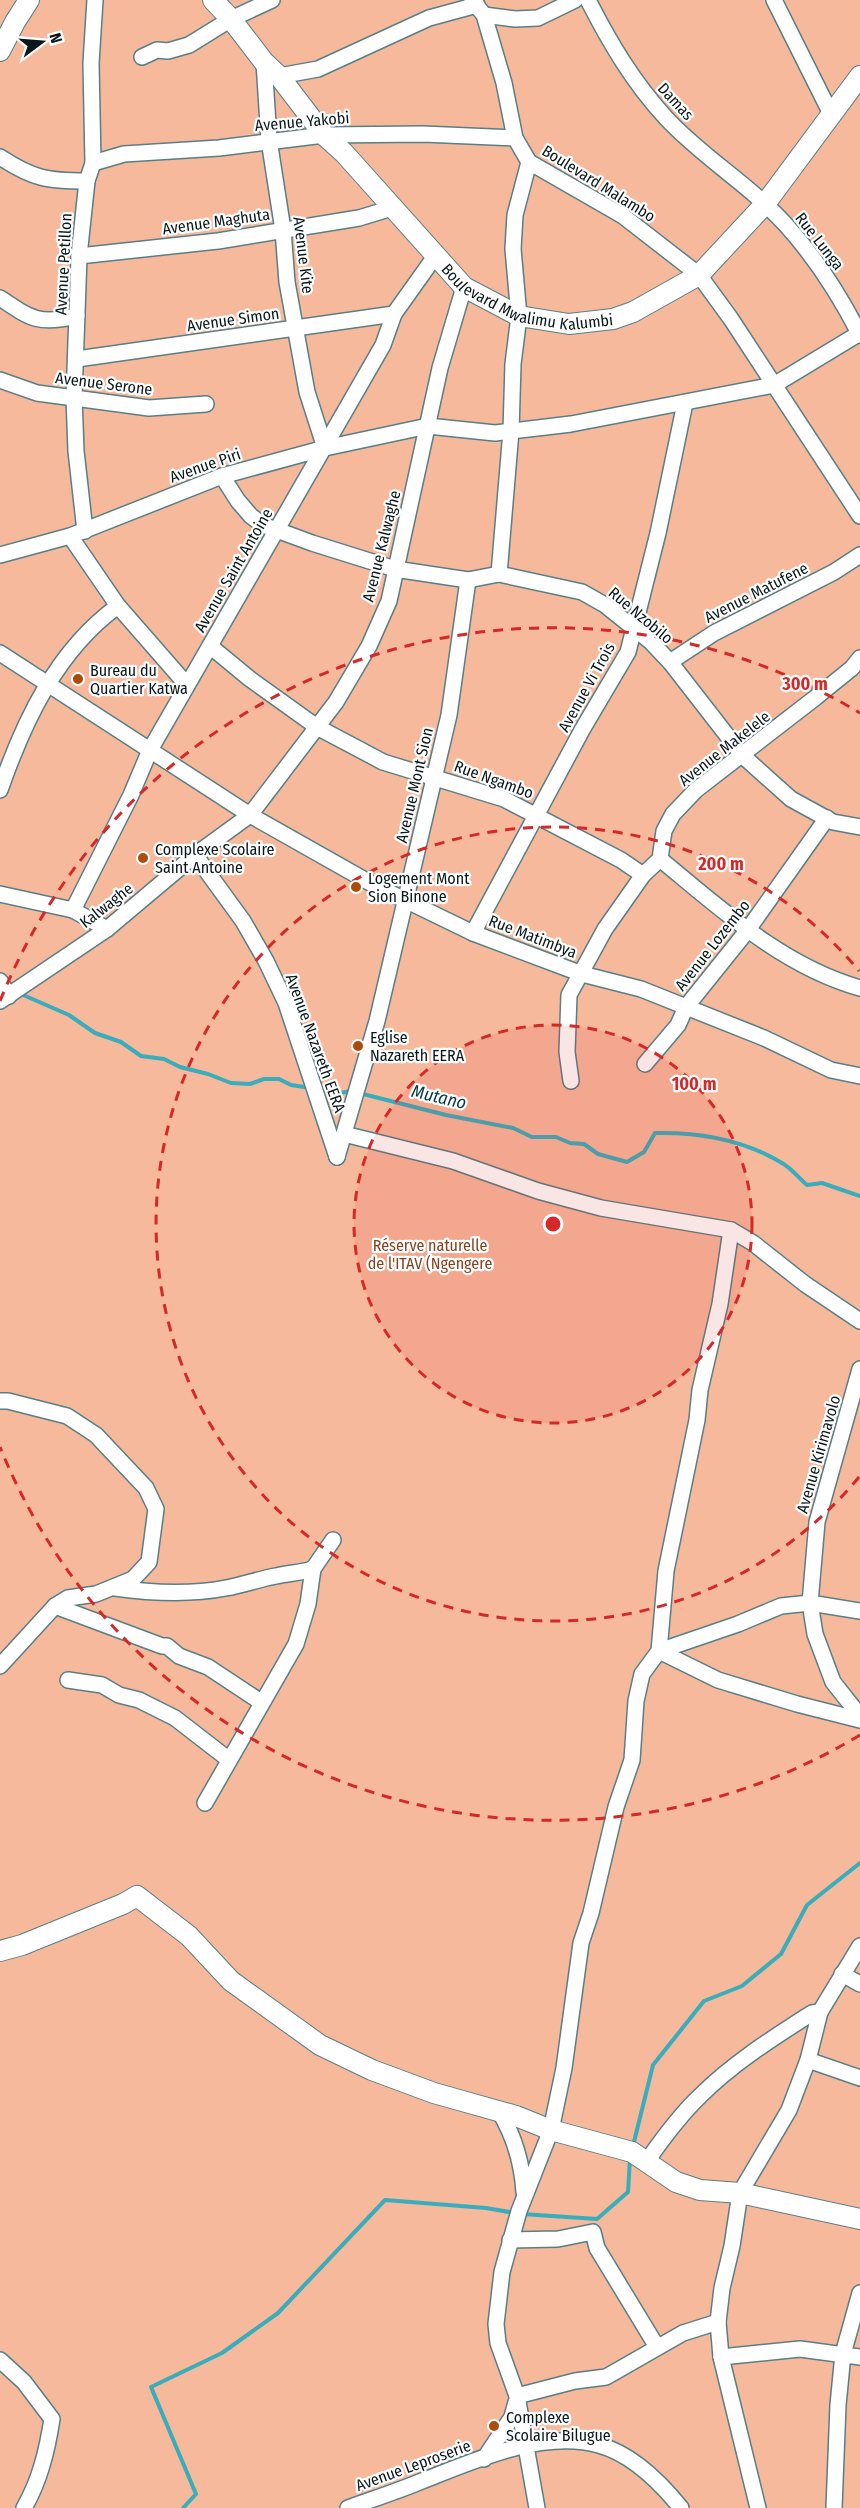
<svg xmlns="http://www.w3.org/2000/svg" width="860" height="2508" font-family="'Fira Sans Condensed',sans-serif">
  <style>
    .green { fill: #f7b99c }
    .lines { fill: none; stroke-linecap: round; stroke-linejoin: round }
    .stream { stroke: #38adbc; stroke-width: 4 }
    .minor-casing { stroke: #577f85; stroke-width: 18 }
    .tertiary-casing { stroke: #577f85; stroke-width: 22 }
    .minor { stroke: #fff; stroke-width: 15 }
    .tertiary { stroke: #fff; stroke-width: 20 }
    .ring { fill: none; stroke: #d62828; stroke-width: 3; stroke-dasharray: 10 8 }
    .poi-dot { fill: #ac4b0b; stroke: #fff; stroke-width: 2 }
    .labels { text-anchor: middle; stroke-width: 4.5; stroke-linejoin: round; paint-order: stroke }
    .street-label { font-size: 16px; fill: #08181a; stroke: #fff }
    .poi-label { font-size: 16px; fill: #08181a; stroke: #fff; text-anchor: start }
    .park-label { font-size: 16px; fill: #86411d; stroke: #fff }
    .water-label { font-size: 18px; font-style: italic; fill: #053b42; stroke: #fff }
    .centre { fill: #d62828; stroke: #fff; stroke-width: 3 }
    .ring-label { font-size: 18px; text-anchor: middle; font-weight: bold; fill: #d62828; stroke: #fff; stroke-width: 4.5; stroke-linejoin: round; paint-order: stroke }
  </style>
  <rect width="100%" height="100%" fill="#d7f9fe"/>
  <rect class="green" x="0" y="0" width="860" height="2508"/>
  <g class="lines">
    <g class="stream">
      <path d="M21,994l48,21 26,18 26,9 20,14 23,3 16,8 28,7 23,9 19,1 14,-5h15l12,6 20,3"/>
      <path d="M318,1089l22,4 12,-2"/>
      <path d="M359,1093l87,22 67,13 19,9h24l14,6 14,1 14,10 29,8 17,-10 11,-19c43,-1 89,7 127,30 9,5 17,15 25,22l15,-2 38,13"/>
      <path d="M633,2146l20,-81 51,-64 38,-15 39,-32 26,-49 53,-42"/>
      <path d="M522,2214l75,5 31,-27 2,-33"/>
      <path d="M183,2508l13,-14 -45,-107 71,-34 56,-40 107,-113 101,8 29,5"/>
    </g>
    <defs>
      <g id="minor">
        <path d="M472,0l12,15 20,68 11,55 14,24 94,54 76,59 32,44 129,197"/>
        <path d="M588,0c22,43 45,82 78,118 36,39 84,67 120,107 30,33 54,71 74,110"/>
        <path d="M774,0l57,114"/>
        <path d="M484,15l31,4 23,-1 37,-18"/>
        <path d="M142,57l15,-7 11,1 21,-6 42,-26 41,-19"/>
        <path d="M264,62l5,78 14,90 4,52 20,110 18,56"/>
        <path d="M279,76l39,-7 111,-51 48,-13"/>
        <path d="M0,157c34,22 47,24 87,24"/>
        <path d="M93,163l31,-9 95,-6 105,-13 99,-1 92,4"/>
        <path d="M79,256l139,-15 141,-23 33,-10"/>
        <path d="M0,298c31,21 39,27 77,18"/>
        <path d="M77,359l317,-45"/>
        <path d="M0,380l37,13 112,15 57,-4"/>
        <path d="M222,476l16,25 13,15 12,9 49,18 83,26 73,11 31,-6 83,18 23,13 46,37 19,20 73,94 48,43 42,23 27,5"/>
        <path d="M85,531l-9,-80 -2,-53 5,-142 8,-75 6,-18 -2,-100 4,-63"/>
        <path d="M70,536l48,70 69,79"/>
        <path d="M0,555l70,-19 152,-60 103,-28 103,-22 67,7 76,-9 203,-39 86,-52"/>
        <path d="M499,574l12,-143 2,-67 6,-48 -6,-67 2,-34 14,-53"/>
        <path d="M210,646l40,33 67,48 66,35 121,37 117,61 22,15"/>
        <path d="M0,653l250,162 122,69 101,49 109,41 59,15 123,49 67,32 29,6"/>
        <path d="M670,662l44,-29 120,-61 26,-17"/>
        <path d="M0,790c24,-69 57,-140 118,-184"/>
        <path d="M195,855l48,66 23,40 20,42 51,154"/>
        <path d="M660,859c61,50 122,107 200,129"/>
        <path d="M0,894l73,16 34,19"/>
        <path d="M73,910l58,-115 19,-45 233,-405 11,-31 42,-59"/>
        <path d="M473,933l109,-203 46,-78 30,-119 27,-130"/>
        <path d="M0,981l9,15"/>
        <path d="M0,1001l107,-72 88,-74 55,-40 86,-113 33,-56 20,-45 51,-233 24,-81"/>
        <path d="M645,1064l33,-39 8,-18 61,-76 80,-113"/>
        <path d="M571,1081l-4,-29 2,-57 36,-66 38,-54 17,-16 4,-28 9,-17 23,-24 119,-92 37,-30 8,-10"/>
        <path d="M344,1134l109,27 85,30 63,17 130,22 22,13 52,41 55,37"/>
        <path d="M337,1157l40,-136 72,-306 19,-135"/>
        <path d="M860,1369l-43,153 -7,81 5,31 18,48 27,34"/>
        <path d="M0,1401h8l59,15 29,19 50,53 10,21 -7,53 -16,17 -37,15 -28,4 -13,8 -55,60"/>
        <path d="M115,1588c36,5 75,7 111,0 17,-3 33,-9 50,-12 13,-3 24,-3 37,-7"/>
        <path d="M55,1606l107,40h5l12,10 29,11 53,35"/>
        <path d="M659,1651l59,29 79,24 63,16"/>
        <path d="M659,1651l79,-27 43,-18 29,-3 50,8"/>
        <path d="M68,1680l34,5 17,10 20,5 36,18 53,41"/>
        <path d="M205,1803l91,-159 12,-40 5,-35 20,-29"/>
        <path d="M842,1974l18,10"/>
        <path d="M808,2060l52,18"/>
        <path d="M499,2111c16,26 23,51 25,81"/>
        <path d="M647,2161c16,-23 33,-46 53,-65 33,-33 73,-58 112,-83l8,-1"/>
        <path d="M510,2240l48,-1 35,-7 4,16 60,99"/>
        <path d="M721,2357l79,-8 60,8"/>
        <path d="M0,2360l24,22 28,37c-5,32 -12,61 -28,89"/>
        <path d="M517,2396l58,-15 31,-4 77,-44 35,-11"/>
        <path d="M484,2459l28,-42 4,-15"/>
        <path d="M348,2508c25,-9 50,-17 74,-27 51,-20 121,-52 177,-36 33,9 61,37 82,63"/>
        <path d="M537,2508l-20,-112 -19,-53 -2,-19 6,-52 17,-61 32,-81 13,-62 17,-125 10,-30 25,-106 16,-47 4,-59 6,-27 17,-23 7,-80 31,-151 3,-30 20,-86 11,-74"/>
        <path d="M758,2508l-37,-151 -3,-35 4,-34 10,-42 8,-53 49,-83 19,-50 12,-48 40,-66"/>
        <path d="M834,2508l4,-103 5,-51 17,-61"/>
      </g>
      <g id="tertiary">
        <path id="s1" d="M213,0l18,19 33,43 15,14 45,59 20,18 120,134 55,29 50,8 44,-5 20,-7 66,-37 66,-71 95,-128"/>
        <path d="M0,51l15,-29 14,-22"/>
        <path d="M0,1951l22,-6 101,-41 14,-8 52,40 42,45 89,64 52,25 62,23 82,23 35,14 81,22 44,30 24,8 40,3 120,26"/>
      </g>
    </defs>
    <use href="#minor" class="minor-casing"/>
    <use href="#tertiary" class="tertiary-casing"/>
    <use href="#minor" class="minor"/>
    <use href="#tertiary" class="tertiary"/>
  </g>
  <circle cx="553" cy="1224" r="199" fill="#d62828" fill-opacity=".12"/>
  <g class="ring">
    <circle cx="553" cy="1224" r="199"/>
    <path d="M859 1477A397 397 0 1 1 859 971"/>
    <path d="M860 1735A596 596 0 0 1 0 1447M0 1001A596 596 0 0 1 860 713"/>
  </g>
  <g class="poi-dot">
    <circle cx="78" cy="679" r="6"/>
    <circle cx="143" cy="858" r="6"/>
    <circle cx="356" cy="887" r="6"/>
    <circle cx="358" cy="1046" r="6"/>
    <circle cx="494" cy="2426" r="6"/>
  </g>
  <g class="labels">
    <g class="street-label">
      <text transform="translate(676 101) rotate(47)" y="6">Damas</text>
      <text transform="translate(302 121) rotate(-5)" y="6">Avenue Yakobi</text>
      <text transform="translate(599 183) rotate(32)" y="6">Boulevard Malambo</text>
      <text transform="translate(216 221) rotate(-8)" y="6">Avenue Maghuta</text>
      <text transform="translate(820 241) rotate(52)" y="6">Rue Lunga</text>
      <text transform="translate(304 255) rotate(83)" y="6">Avenue Kite</text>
      <text transform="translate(63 264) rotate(-87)" y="6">Avenue Petillon</text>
      <text dy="6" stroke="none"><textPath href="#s1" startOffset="446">Boulevard Mwalimu Kalumbi</textPath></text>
      <text transform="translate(233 319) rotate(-8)" y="6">Avenue Simon</text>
      <text transform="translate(104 383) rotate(7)" y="6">Avenue Serone</text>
      <text transform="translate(205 465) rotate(-19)" y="6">Avenue Piri</text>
      <text transform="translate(381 546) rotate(-76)" y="6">Avenue Kalwaghe</text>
      <text transform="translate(233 570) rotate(-60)" y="6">Avenue Saint Antoine</text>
      <text transform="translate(756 592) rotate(-27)" y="6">Avenue Matufene</text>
      <text transform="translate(641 615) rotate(40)" y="6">Rue Nzobilo</text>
      <text transform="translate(586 687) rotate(-61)" y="6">Avenue Vi Trois</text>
      <text transform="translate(724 748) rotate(-38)" y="6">Avenue Makelele</text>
      <text transform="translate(494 779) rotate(20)" y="6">Rue Ngambo</text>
      <text transform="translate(414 785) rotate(-77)" y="6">Avenue Mont Sion</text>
      <text transform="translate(106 905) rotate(-38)" y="6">Kalwaghe</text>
      <text transform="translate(533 936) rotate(21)" y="6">Rue Matimbya</text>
      <text transform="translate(712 945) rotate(-52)" y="6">Avenue Lozembo</text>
      <text transform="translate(316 1043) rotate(70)" y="6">Avenue Nazareth EERA</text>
      <text transform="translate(818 1454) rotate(-74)" y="6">Avenue Kirimavolo</text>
      <text transform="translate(413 2465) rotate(-20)" y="6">Avenue Leproserie</text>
    </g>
    <g class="poi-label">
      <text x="90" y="676">Bureau du<tspan x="90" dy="18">Quartier Katwa</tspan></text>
      <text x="155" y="855">Complexe Scolaire<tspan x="155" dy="18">Saint Antoine</tspan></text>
      <text x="368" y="884">Logement Mont<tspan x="368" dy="18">Sion Binone</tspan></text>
      <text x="370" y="1043">Eglise<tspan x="370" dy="18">Nazareth EERA</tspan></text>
      <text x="506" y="2423">Complexe<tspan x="506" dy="18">Scolaire Bilugue</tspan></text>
    </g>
    <g class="park-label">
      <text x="430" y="1251">Réserve naturelle<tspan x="430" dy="18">de l'ITAV (Ngengere</tspan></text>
    </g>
    <g class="water-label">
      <text transform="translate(439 1097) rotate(13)" y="6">Mutano</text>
    </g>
  </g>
  <circle cx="553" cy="1224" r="9" class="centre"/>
  <g class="ring-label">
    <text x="805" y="690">300 m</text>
    <text x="721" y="870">200 m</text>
    <text x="694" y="1090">100 m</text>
  </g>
  <g transform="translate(42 42) rotate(74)" stroke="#ffffff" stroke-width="4.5" paint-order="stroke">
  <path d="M0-4.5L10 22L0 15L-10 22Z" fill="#08181a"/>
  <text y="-9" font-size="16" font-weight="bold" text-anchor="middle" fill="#08181a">N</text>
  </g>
</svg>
